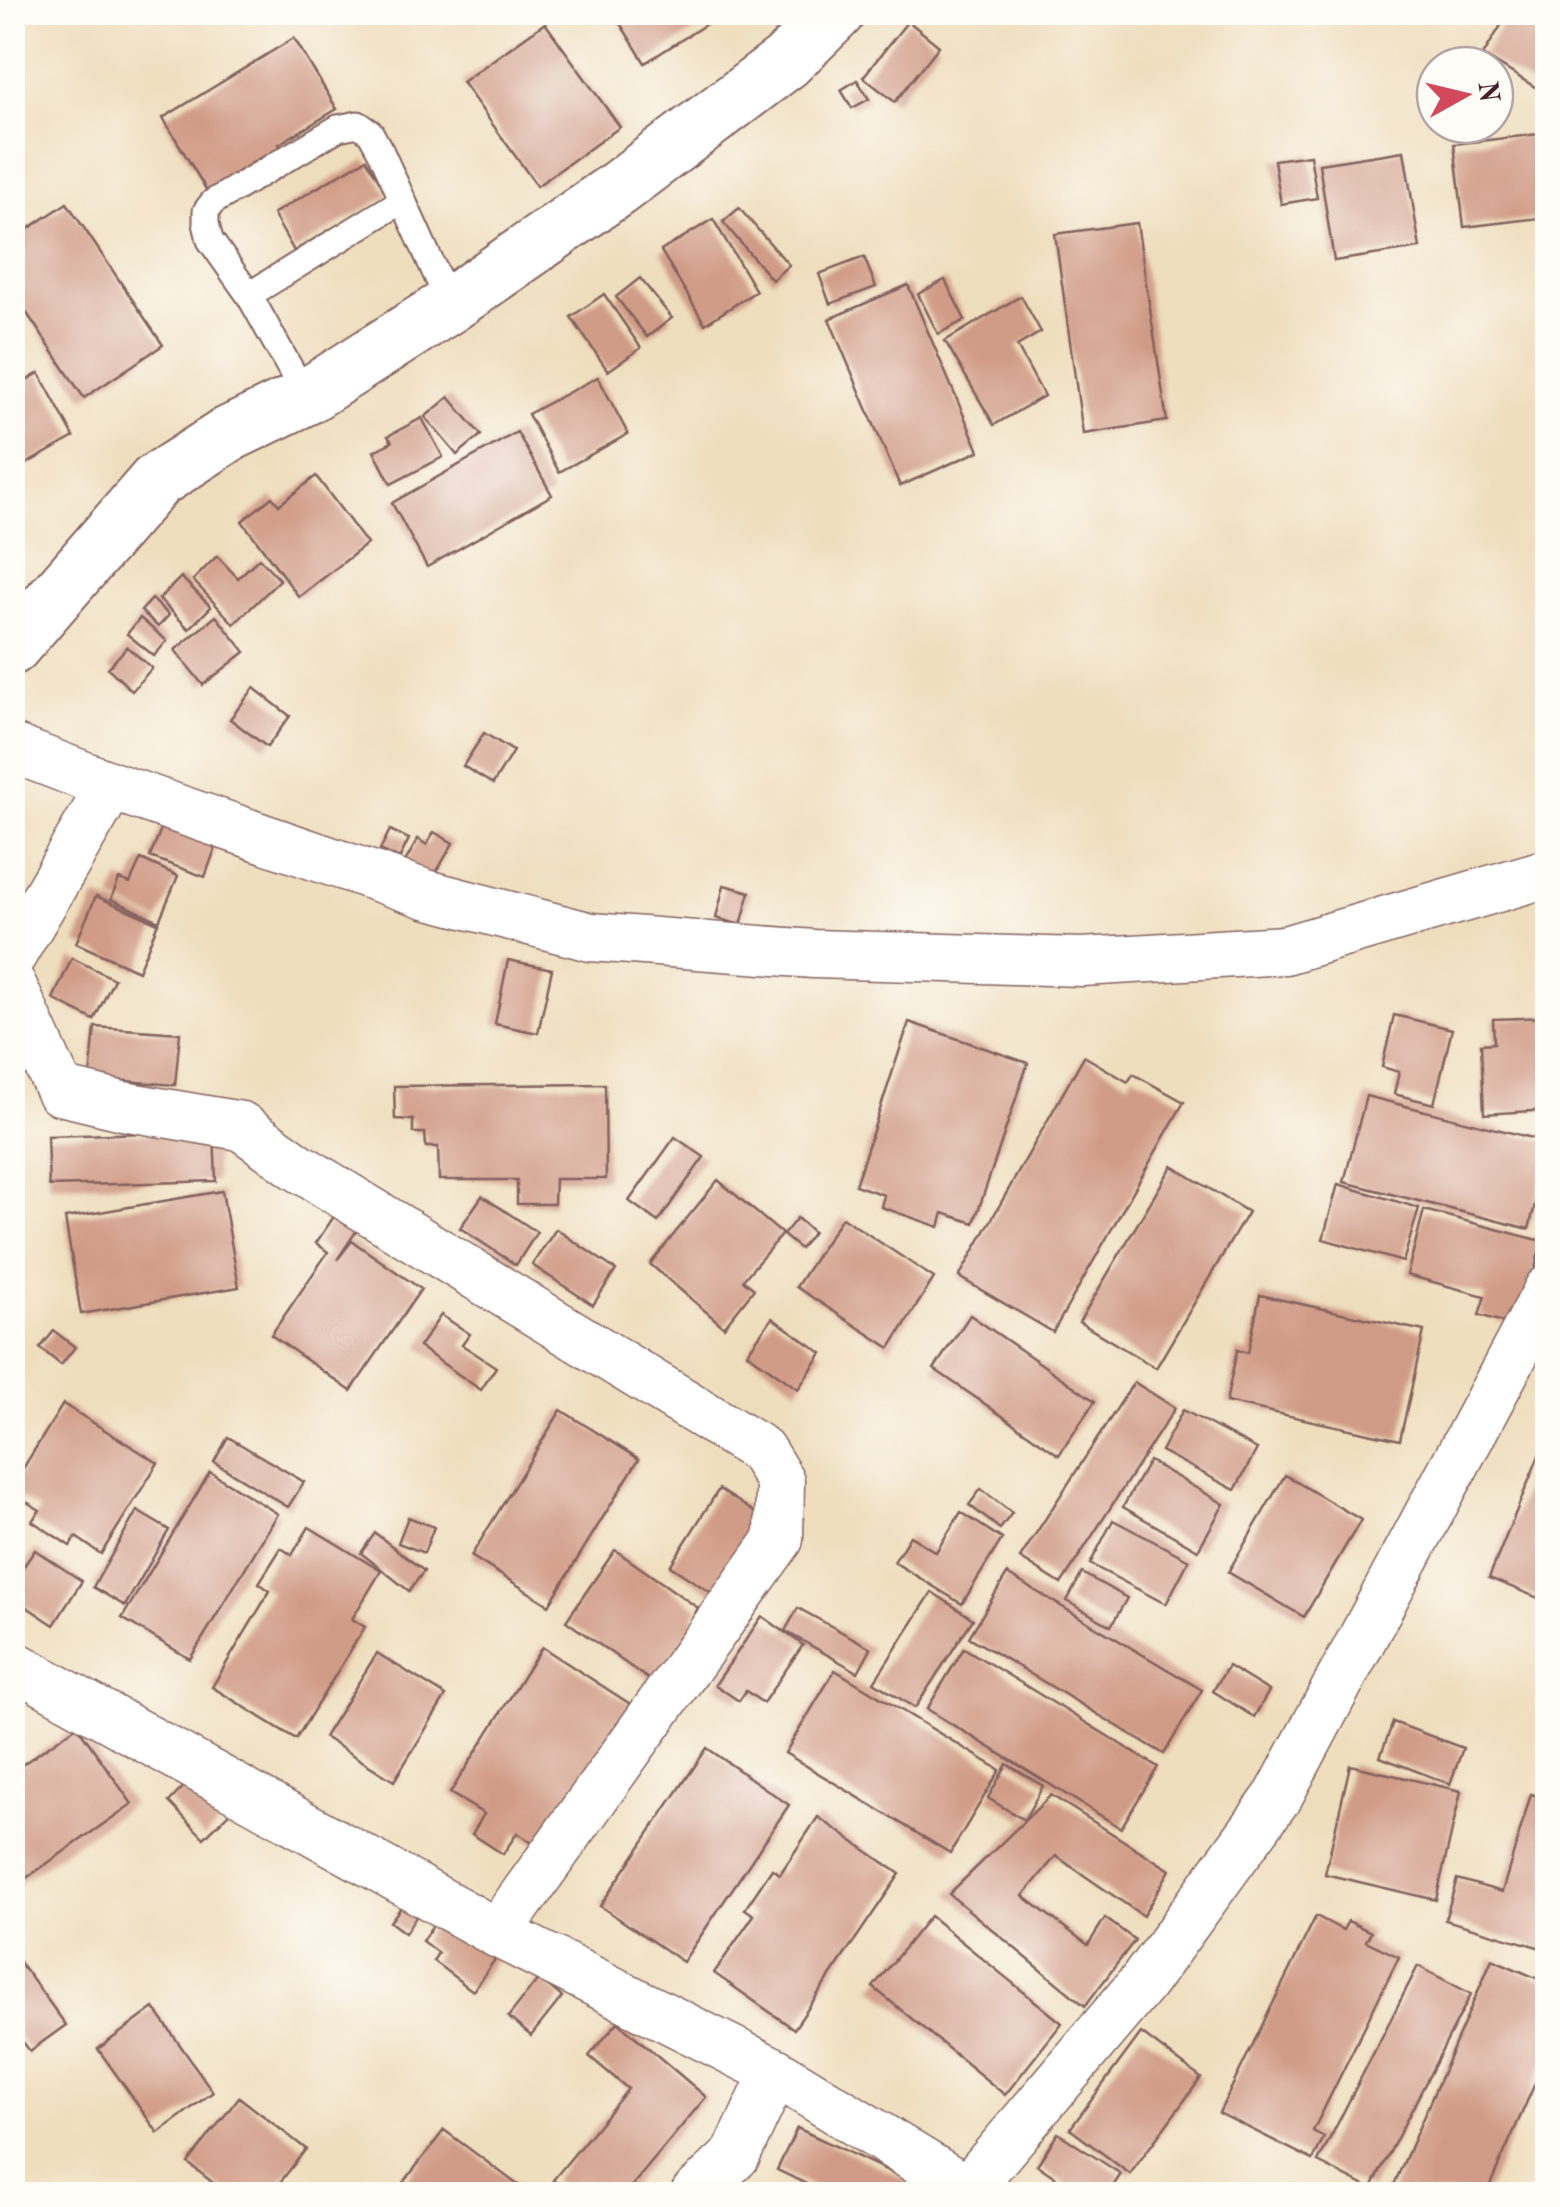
<svg xmlns="http://www.w3.org/2000/svg" width="1560" height="2207" font-family="'Old Standard TT',serif">
  <style>
    .building { fill: #d19c87 }
    .lines { fill: none; stroke-linecap: round; stroke-linejoin: round }
    .service-casing { stroke: #84625e; stroke-width: 29 }
    .minor-casing { stroke: #84625e; stroke-width: 51 }
    .tertiary-casing { stroke: #84625e; stroke-width: 59 }
    .service { stroke: #fff; stroke-width: 25 }
    .minor { stroke: #fff; stroke-width: 48 }
    .tertiary { stroke: #fff; stroke-width: 55 }
  </style>
  <rect width="100%" height="100%" fill="#fdfcf7"/>
  <filter id="ink" filterUnits="userSpaceOnUse"><feTurbulence type="fractalNoise" baseFrequency=".01" numOctaves="2"/><feDisplacementMap in="SourceGraphic" scale="20" xChannelSelector="R" yChannelSelector="G"/><feConvolveMatrix kernelMatrix="1 2 1 2 8 2 1 2 1" color-interpolation-filters="sRGB"/></filter>
  <filter id="wash" filterUnits="userSpaceOnUse"><feTurbulence type="fractalNoise" baseFrequency=".0048" numOctaves="4" result="noise"/><feDisplacementMap in="SourceGraphic" scale="40" xChannelSelector="R" yChannelSelector="G"/><feGaussianBlur stdDeviation="2.25" result="paint"/><feColorMatrix in="noise" values="0 0 0 0 0 0 0 0 0 0 0 0 0 0 0 0 0 1.4 0 .05"/><feComposite in="paint" operator="in"/></filter>
  <g filter="url(#wash)">
    <rect width="100%" height="100%" fill="#efdebe"/>
    <g id="blocks">
      <g class="building">
        <path d="M613,12h97l4,7 -69,44z"/>
        <path d="M1509,12h39v83l-65,-40z"/>
        <path d="M908,21l31,25 -44,56 -32,-25z"/>
        <path d="M545,23l75,104 -83,59 -75,-104z"/>
        <path d="M294,38l43,71 -58,35 6,10 -20,13 -5,-9 -53,33 -44,-73z"/>
        <path d="M857,80l12,19 -17,9 -11,-18z"/>
        <path d="M1548,133v84l-84,10 -10,-83z"/>
        <path d="M1404,151l16,97 -86,13 -15,-97z"/>
        <path d="M1310,155l7,43 -36,6 -7,-44z"/>
        <path d="M366,159l22,36 -94,56 -21,-37z"/>
        <path d="M67,203l96,142 -79,53 -72,-107v-51z"/>
        <path d="M739,208l50,57 -17,15 -49,-58z"/>
        <path d="M713,219l43,72 -51,33 -44,-73z"/>
        <path d="M1137,223l30,198 -84,13 -28,-200z"/>
        <path d="M864,257l12,30 -46,17 -11,-30z"/>
        <path d="M640,278l32,40 -25,19 -31,-40z"/>
        <path d="M945,280l20,40 -27,14 -20,-40z"/>
        <path d="M908,285l71,166 -79,35 -71,-167z"/>
        <path d="M604,294l37,54 -33,23 -37,-54z"/>
        <path d="M1021,296l20,36 -24,14 27,50 -50,29 -49,-84z"/>
        <path d="M39,373l35,64 -62,35v-83z"/>
        <path d="M598,377l30,57 -69,38 -31,-58z"/>
        <path d="M449,397l32,38 -24,20 -32,-38z"/>
        <path d="M422,418l21,39 -52,27 -17,-33 18,-9 -4,-6z"/>
        <path d="M517,432l35,63 -125,72 -35,-64z"/>
        <path d="M316,476l51,68 -68,53 -57,-76 30,-24 7,8z"/>
        <path d="M217,556l21,22 21,-20 21,22 -46,44 -41,-44z"/>
        <path d="M181,577l30,30 -22,22 -30,-30z"/>
        <path d="M152,599l17,16 -11,12 -17,-16z"/>
        <path d="M216,616l29,36 -42,33 -28,-35z"/>
        <path d="M140,618l27,23 -13,15 -27,-22z"/>
        <path d="M127,647l25,21 -20,23 -24,-23z"/>
        <path d="M254,688l36,28 -23,31 -37,-28z"/>
        <path d="M484,733l29,18 -20,33 -30,-18z"/>
        <path d="M165,818l54,20 -14,39 -55,-20z"/>
        <path d="M390,830l19,9 -10,20 -19,-9z"/>
        <path d="M434,832l19,11 -20,35 -28,-16 13,-23 9,6z"/>
        <path d="M141,859l37,17 -19,45 -48,-22 8,-20 11,4z"/>
        <path d="M724,885l26,7 -9,33 -25,-7z"/>
        <path d="M96,896l62,27 -20,48 -62,-28z"/>
        <path d="M72,958l42,21 -20,41 -41,-21z"/>
        <path d="M508,960l44,9 -14,64 -43,-9z"/>
        <path d="M1394,1015l58,14 -18,75 -40,-10 5,-22 -17,-5z"/>
        <path d="M1548,1017v93l-64,4 -3,-70 13,-1 -1,-24z"/>
        <path d="M909,1022l119,41 -54,160 -31,-10 -4,14 -58,-20 3,-12 -29,-10z"/>
        <path d="M95,1027l85,6 -5,52 -85,-7z"/>
        <path d="M1084,1056l44,26 5,-8 51,28 -131,230 -94,-55z"/>
        <path d="M605,1084l1,95h-51l-1,25h-37v-24h-78l-1,-33h-12l-1,-14h-12v-13l-18,-1 -1,-33z"/>
        <path d="M1366,1096l182,46v11l-19,76 -185,-47z"/>
        <path d="M214,1131l2,50 -167,5 -2,-50z"/>
        <path d="M675,1137l29,20 -46,65 -29,-21z"/>
        <path d="M1172,1166l76,46 -92,156 -77,-46z"/>
        <path d="M718,1180l64,54 -39,46 11,9 -30,38 -74,-63z"/>
        <path d="M1338,1184l81,24 -16,54 -80,-23z"/>
        <path d="M222,1191l17,96 -158,27 -16,-96z"/>
        <path d="M482,1196l55,36 -21,33 -56,-37z"/>
        <path d="M1424,1210l118,31 -22,86 -41,-12 6,-19 -78,-21z"/>
        <path d="M335,1215l22,15 -20,30 15,-19 69,48 -70,102 -80,-56 57,-83 -12,-9z"/>
        <path d="M842,1217l92,61 -44,70 -94,-61z"/>
        <path d="M797,1218l16,14 -13,17 -17,-14z"/>
        <path d="M556,1229l60,41 -23,35 -61,-40z"/>
        <path d="M1260,1295l164,36 -24,109 -174,-38 11,-52 11,3z"/>
        <path d="M441,1315l29,19 -8,11 34,22 -15,23 -62,-43z"/>
        <path d="M970,1315l125,86 -36,54 -125,-86z"/>
        <path d="M772,1318l50,35 -24,36 -51,-36z"/>
        <path d="M54,1331l21,16 -14,18 -21,-17z"/>
        <path d="M1134,1382l41,26 -114,176 -41,-26z"/>
        <path d="M63,1404l95,59 -57,91 -25,-17 -6,9 -38,-25 8,-11 -28,-17v-7z"/>
        <path d="M561,1410l78,49 -90,146 -78,-49z"/>
        <path d="M1183,1410l74,39 -22,41 -74,-39z"/>
        <path d="M228,1437l76,45 -16,25 -74,-45z"/>
        <path d="M1545,1441l3,1v160l-59,-24z"/>
        <path d="M1149,1461l75,43 -26,46 -75,-43z"/>
        <path d="M210,1472l68,42 -88,145 -68,-41z"/>
        <path d="M1285,1475l76,45 -57,97 -76,-45z"/>
        <path d="M719,1489l46,30 -49,77 -46,-30z"/>
        <path d="M981,1489l31,24 -12,16 -31,-24z"/>
        <path d="M137,1511l32,19 -44,76 -32,-19z"/>
        <path d="M961,1512l41,27 -40,65 -68,-42 16,-26 26,16z"/>
        <path d="M408,1517l26,10 -10,26 -26,-10z"/>
        <path d="M1113,1520l76,40 -23,44 -76,-40z"/>
        <path d="M309,1527l72,44 -29,48 13,8 -69,112 -84,-52 58,-96 -11,-8 22,-35 11,7z"/>
        <path d="M375,1533l49,38 -15,20 -48,-38z"/>
        <path d="M35,1550l47,31 -28,44 -42,-28v-14z"/>
        <path d="M615,1550l83,58 -6,11 7,5 -48,57 -85,-60z"/>
        <path d="M1082,1573l45,25 -16,28 -44,-25z"/>
        <path d="M1007,1574l195,116 -38,64 -195,-117z"/>
        <path d="M932,1592l41,27 -58,89 -41,-26z"/>
        <path d="M798,1608l73,40 -13,24 -73,-41z"/>
        <path d="M762,1616l41,29 -40,58 -17,-12 -7,10 -24,-16z"/>
        <path d="M542,1647l99,64 -90,144 -34,-22 -14,21 -31,-20 12,-20 -34,-21z"/>
        <path d="M964,1648l194,119 -37,61 -194,-119z"/>
        <path d="M377,1653l69,43 -52,85 -70,-44z"/>
        <path d="M1228,1666l41,25 -15,26 -41,-26z"/>
        <path d="M835,1670l165,100 -50,83 -165,-100z"/>
        <path d="M1393,1722l70,26 -13,36 -70,-27z"/>
        <path d="M77,1726l55,78 -120,84v-116z"/>
        <path d="M707,1748l82,57 -106,157 -83,-56z"/>
        <path d="M1007,1764l36,22 -19,34 -36,-22z"/>
        <path d="M1350,1765l111,26 -25,109 -111,-26z"/>
        <path d="M194,1776l36,36 -26,26 -35,-36z"/>
        <path d="M1531,1794l17,5v151l-103,-30 12,-41 45,13z"/>
        <path d="M1051,1795l119,75 -27,46 -87,-60 -33,40 65,49 17,-27 30,22 -50,66 -136,-112z"/>
        <path d="M818,1817l82,57 -106,155 -80,-56 40,-58 -9,-6 27,-40 8,5z"/>
        <path d="M405,1902l14,10 -14,21 -15,-11z"/>
        <path d="M439,1916l57,42 -23,33 -40,-30 5,-8 -16,-12z"/>
        <path d="M930,1916l132,107 -57,72 -132,-108z"/>
        <path d="M1316,1916l27,14 5,-9 23,11 -5,9 33,16 -86,174 11,6 -11,23 -94,-47z"/>
        <path d="M12,1952l54,73 -36,26 -18,-23z"/>
        <path d="M1492,1959l56,24v71l-62,140h-96z"/>
        <path d="M1418,1966l53,28 -100,195 -53,-27z"/>
        <path d="M539,1978l23,19 -31,39 -23,-19z"/>
        <path d="M154,2008l59,84 -55,41 -60,-84z"/>
        <path d="M618,2022l88,75 -81,97h-55l-17,-14 75,-91 -39,-33z"/>
        <path d="M1141,2033l60,45 -71,96 -60,-45z"/>
        <path d="M239,2097l67,52 -35,45h-44l-39,-31z"/>
        <path d="M797,2128l140,66h-127l3,-7 -36,-17z"/>
        <path d="M444,2130l86,64h-135z"/>
        <path d="M1058,2133l63,41 -13,20h-28l-43,-29z"/>
      </g>
    </g>
  </g>
  <g filter="url(#ink)">
    <use href="#blocks" fill-opacity="0" stroke="#84625e" stroke-width="2.5"/>
    <g class="lines">
      <defs>
        <g id="service">
          <path d="M249,295l154,-95"/>
          <path d="M306,397l-57,-102 -39,-55 -4,-17v-12l7,-9 125,-74 20,-4 12,8 11,20 69,153"/>
        </g>
        <g id="minor">
          <path d="M12,748l99,38 315,108 165,43 223,17 268,8 203,-12 263,-77"/>
          <path d="M12,955l99,-169"/>
          <path d="M12,985l48,106 63,15 118,20 56,40 464,284 19,31 -1,58 -282,394"/>
          <path d="M12,1664l485,269 278,139 192,118 12,4"/>
          <path d="M695,2194l41,-39 39,-83"/>
          <path d="M966,2194l1,-4 176,-208 136,-187 269,-505"/>
        </g>
        <path id="tertiary" d="M12,647l144,-166 73,-47 77,-37 144,-92 167,-116 169,-127 51,-50"/>
      </defs>
      <use href="#service" class="service-casing"/>
      <use href="#minor" class="minor-casing"/>
      <use href="#tertiary" class="tertiary-casing"/>
      <use href="#service" class="service"/>
      <use href="#minor" class="minor"/>
      <use href="#tertiary" class="tertiary"/>
    </g>
  </g>
  <rect width="1560" height="2207" fill="none" stroke="#fdfcf7" stroke-width="50"/>
  <g transform="translate(1465 95) rotate(82)"><circle r="48" fill="#fdfcf7" stroke="#b5a4a5" stroke-width="2.5"/>
  <path d="M0-8L18 38L0 25L-18 38Z" fill="#d1495b"/>
  <text y="-15" font-size="28" font-weight="bold" text-anchor="middle" fill="#4a1f2b">N</text>
  </g>
</svg>
